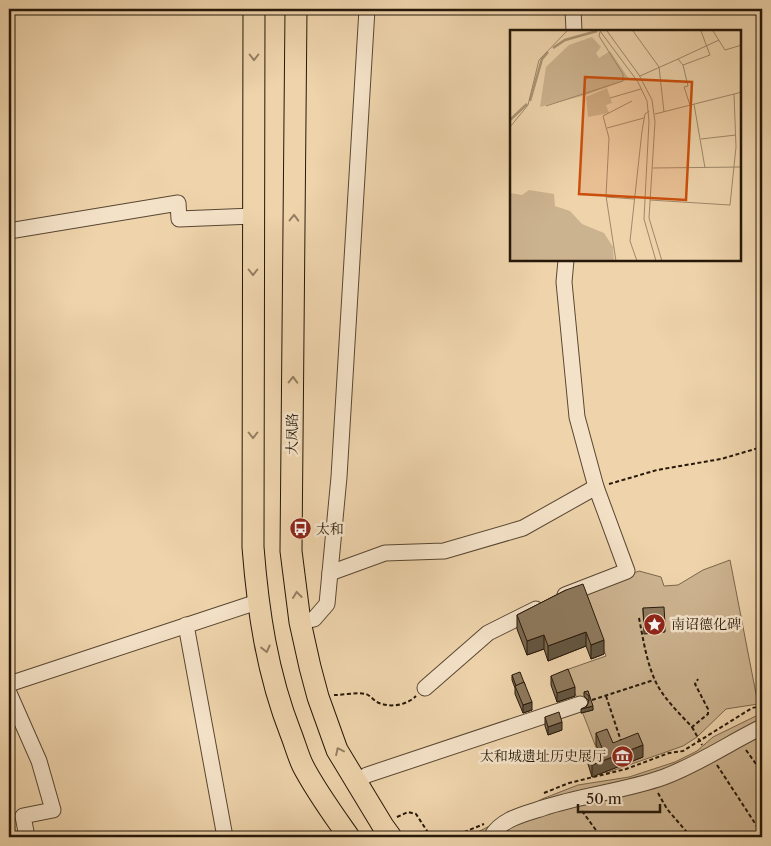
<svg xmlns="http://www.w3.org/2000/svg" width="771" height="846" font-family="'Libre Caslon Text','Noto Serif SC',serif">
  <style>
    .green { fill: #ccb38f; stroke: #7a664c }
    .lines { fill: none; stroke-linecap: round; stroke-linejoin: round }
    .minor-casing { stroke: #594732; stroke-width: 17 }
    .highway-casing { stroke: #271809; stroke-width: 23 }
    .path { stroke: #271809; stroke-width: 2; stroke-dasharray: 4 2.5; stroke-linecap: butt }
    .minor { stroke: #f4e2c8; stroke-width: 15 }
    .highway { stroke: #eed3ab; stroke-width: 21 }
    .wall { fill: #7a6850; stroke: #271809 }
    .shaded-wall { fill: #635541; stroke: #271809 }
    .building { fill: #8e795d; stroke: #271809 }
    .oneway { stroke: #947f62 }
    .labels { text-anchor: middle; stroke-width: 5; stroke-linejoin: round; paint-order: stroke }
    .street-label { font-size: 14px; fill: #271809; stroke: #f4e2c8 }
    .poi-label { font-size: 14px; fill: #271809; stroke: #f4e2c8; text-anchor: start }
    .inset-river { fill: none; stroke: #aa9374; stroke-width: 2.5 }
    .inset-road { fill: none; stroke: #9e886a; stroke-width: 1 }
    .view { fill: #cb4f0c; fill-opacity: 0.15; stroke: #cb4f0c; stroke-width: 2.5 }
    .inset-edge { fill: none; stroke: #271809; stroke-width: 2.5 }
  </style>
  <rect width="100%" height="100%" fill="#eed3ab"/>
  <filter id="stains"><feTurbulence type="fractalNoise" baseFrequency=".004" numOctaves="4"/><feColorMatrix values="0 0 0 0 .2 0 0 0 0 .09 0 0 0 0 .02 0 0 0 .5 -.17"/></filter>
  <radialGradient id="worn" r=".72"><stop offset=".6" stop-color="#630" stop-opacity="0"/><stop offset="1" stop-color="#630" stop-opacity=".3"/></radialGradient>
  <g class="green">
    <path d="M730,560l28,144 -32,5 -29,28 -14,9 -77,27 -40,-103 40,-14 -23,-64 56,-21 22,6 3,9 14,-1 25,-15z"/>
    <path d="M762,714v123h-294l74,-38 36,-14 51,-8 46,-15 22,-11 16,-14 45,-22z"/>
  </g>
  <g class="lines">
    <defs>
      <g id="minor">
        <path d="M573,9l1,22"/>
        <path d="M9,231l169,-28 1,16 74,-3"/>
        <path d="M330,573l55,-20 59,-2 79,-23 73,-41"/>
        <path d="M565,595l62,-24 -31,-84 -19,-70 -13,-135 2,-22"/>
        <path d="M300,622l14,-3 13,-15 12,-127 28,-468"/>
        <path d="M186,625l39,212"/>
        <path d="M9,684l248,-82"/>
        <path d="M425,688l63,-55 48,-24"/>
        <path d="M9,693l30,68 14,49 -30,6 4,21"/>
        <path d="M356,782l11,-7 213,-71"/>
        <path d="M491,837c10,-18 33,-23 52,-29 39,-13 82,-17 121,-31 35,-13 65,-34 98,-50"/>
      </g>
      <g id="highway">
        <path d="M254,9l-1,538c5,64 14,126 38,187 4,10 7,22 12,32 13,25 30,48 46,71"/>
        <path d="M296,9l-5,542 9,71 10,45 8,30 19,53 46,76 8,11"/>
      </g>
    </defs>
    <use href="#minor" class="minor-casing"/>
    <use href="#highway" class="highway-casing"/>
    <g class="path">
      <path d="M609,484l48,-14 64,-11 41,-12"/>
      <path d="M639,618c4,20 7,41 15,60 7,18 25,35 38,49l16,-13v-5l-13,-25 3,-5"/>
      <path d="M334,695c10,0 23,-3 32,-1 5,2 8,7 13,9 12,5 28,2 37,-7"/>
      <path d="M606,696l15,45"/>
      <path d="M592,700l62,-20"/>
      <path d="M692,727l10,18"/>
      <path d="M746,750l10,14 6,5"/>
      <path d="M717,765l45,69"/>
      <path d="M544,793l25,-10 57,-14 43,-16 14,-2 69,-43 10,-2"/>
      <path d="M658,793l9,16 24,28"/>
      <path d="M582,811l19,26"/>
      <path d="M397,817l11,-5 8,2 13,20 4,3"/>
      <path d="M452,837l32,-13"/>
    </g>
    <use href="#minor" class="minor"/>
    <use href="#highway" class="highway"/>
  </g>
  <g class="wall">
    <path d="M566,590l38,64 -13,5 -5,-13 -38,15 -4,-12 -17,6 -10,-26v-14z"/>
    <path d="M643,608l22,16v8l-21,2z"/>
    <path d="M512,675l13,12 7,23 -9,3 -8,-19v-6l-3,-8z"/>
    <path d="M551,676l24,20 -18,6 -6,-17z"/>
    <path d="M588,691l5,19 -12,3 8,-11v-1l-5,-5v-4z"/>
    <path d="M545,717l17,13 -14,5 -3,-9z"/>
    <path d="M596,733l17,10 30,14 -51,20 -4,-13v-11l10,-4 -2,-4z"/>
  </g>
  <g class="shaded-wall">
    <path d="M586,632v14l-38,15v-15z"/>
    <path d="M544,635v14l-17,6v-14z"/>
    <path d="M604,640v14l-13,5v-14z"/>
    <path d="M575,687v9l-18,6v-9z"/>
    <path d="M532,702v8l-9,3v-8z"/>
    <path d="M593,706v4l-12,3v-4z"/>
    <path d="M562,722v8l-14,5v-8z"/>
    <path d="M643,745v12l-51,20v-12z"/>
  </g>
  <g class="building">
    <path d="M583,584l21,56 -13,5 -5,-13 -38,14 -4,-11 -17,6 -10,-26 49,-25z"/>
    <path d="M664,607l1,17 -21,1 -1,-17z"/>
    <path d="M568,669l7,18 -18,6 -6,-17z"/>
    <path d="M520,672l5,13 -1,-3 -8,4 -4,-11z"/>
    <path d="M524,682l8,20 -9,3 -8,-19z"/>
    <path d="M588,691l5,15 -12,3 6,-3 2,-5v-5l-5,-4z"/>
    <path d="M559,712l3,10 -14,5 -3,-10z"/>
    <path d="M607,729l6,14 25,-10 5,12 -51,20 -4,-12 14,-5 -6,-15z"/>
  </g>
  <defs><path id="oneway-chevron" d="M-2-3.5L2.5 0L-2 3.5" fill="none" stroke-width="1.6" stroke-linecap="round" stroke-linejoin="round" transform="scale(1.25)"/></defs>
  <g class="oneway">
    <use href="#oneway-chevron" transform="translate(254 57) rotate(90)"/>
    <use href="#oneway-chevron" transform="translate(294 218) rotate(-89)"/>
    <use href="#oneway-chevron" transform="translate(253 272) rotate(90)"/>
    <use href="#oneway-chevron" transform="translate(293 380) rotate(-89)"/>
    <use href="#oneway-chevron" transform="translate(253 435) rotate(90)"/>
    <use href="#oneway-chevron" transform="translate(297 595) rotate(-97)"/>
    <use href="#oneway-chevron" transform="translate(266 649) rotate(76)"/>
    <use href="#oneway-chevron" transform="translate(339 751) rotate(-116)"/>
  </g>
  <defs>
    <symbol id="bus-disc" viewBox="-11 -11 22 22"><circle r="9.5" fill="#8f2418" stroke="#f4e2c8"/><path d="M-5-6H5V4H4V6H2V4H-2V6H-4V4H-5ZM-3.5-4V0h7V-4ZM-3.5 1.2v1.5H-2V1.2ZM2 1.2v1.5H3.5V1.2Z" fill="#fff"/></symbol>
    <symbol id="sight-disc" viewBox="-11 -11 22 22"><circle r="9.5" fill="#8f2418" stroke="#f4e2c8"/><path d="M0-6L1.8-2.2L6-1.7L2.9 1.2L3.7 5.4L0 3.3L-3.7 5.4L-2.9 1.2L-6-1.7L-1.8-2.2Z" fill="#fff"/></symbol>
    <symbol id="museum-disc" viewBox="-11 -11 22 22"><circle r="9.5" fill="#8f2418" stroke="#f4e2c8"/><path d="M0-6L6-3V-2H-6V-3ZM-5-1h2V3h-2ZM-1-1h2V3h-2ZM3-1h2V3H3ZM-6 4H6V6H-6Z" fill="#fff"/></symbol>
  </defs>
  <g fill-rule="evenodd">
    <use href="#bus-disc" x="288" y="516" width="25" height="25"/>
    <use href="#sight-disc" x="642" y="612" width="25" height="25"/>
    <use href="#museum-disc" x="610" y="744" width="25" height="25"/>
  </g>
  <g class="labels">
    <g class="street-label">
      <text transform="translate(292 434) rotate(-89)" y="5">大凤路</text>
    </g>
    <g class="poi-label">
      <text x="316" y="534">太和</text>
      <text x="671" y="629">南诏德化碑</text>
      <text x="606" y="761" text-anchor="end">太和城遗址历史展厅</text>
    </g>
  </g>
  <g transform="translate(510 30)">
    <rect width="231" height="231" fill="#eed3ab"/>
    <path d="M82,7l9,10 -5,6 3,5 11,-7 19,28 -43,16 -46,12 6,-40 23,-22zM97,58l5,15 -6,2 3,8 -21,4 -2,-20zM19,160l25,4 1,12 15,5 12,13 22,9 9,14 1,14h-104v-68l12,2z" fill="#ccb38f"/>
    <path class="inset-river" d="M43,18l12,-8 32,-9M20,71l12,-42 6,-7M0,90l17,-16"/>
    <path class="inset-road" d="M90,1l38,51 9,19 2,20 -5,98 12,42M97,1l32,44 13,25 3,22 -6,96 13,43M123,1l26,36 5,45M203,1l12,19 17,-5M168,29l41,-19M173,35l5,21 -4,1 6,18M130,46l38,-17 5,6 27,-10 -9,-24M100,68l31,-9M184,74l11,64M36,76l77,-25v-7l-24,-38 1,-4M145,84l87,-22M0,97l18,-22 11,-45 28,-29M97,98l37,-10M191,109l35,-4M143,138l89,-1M96,167l28,2M140,170l80,5 6,-58 -2,-53M106,231l-10,-65 3,-58 -6,-22 29,-15M127,231l-7,-20 12,-110 3,-17 4,-3"/>
    <path class="view" d="M75,47l107,5 -6,118 -107,-6z"/>
    <rect width="231" height="231" class="inset-edge"/>
  </g>
  <rect width="771" height="846" fill="none" stroke="#eed3ab" stroke-width="30"/>
  <rect x="10" y="10" width="751" height="826" fill="none" stroke="#271809" stroke-width="2.5"/>
  <rect x="15" y="15" width="741" height="816" fill="none" stroke="#271809"/>
  <path d="M578 804v8h82v-8" fill="none" stroke="#271809" stroke-width="2.5"/>
  <text x="586" y="804" font-size="15" fill="#271809" stroke="#f4e2c8" stroke-width="4" paint-order="stroke">50 m</text>
  <rect width="100%" height="100%" filter="url(#stains)"/>
  <rect width="100%" height="100%" fill="url(#worn)"/>
</svg>
